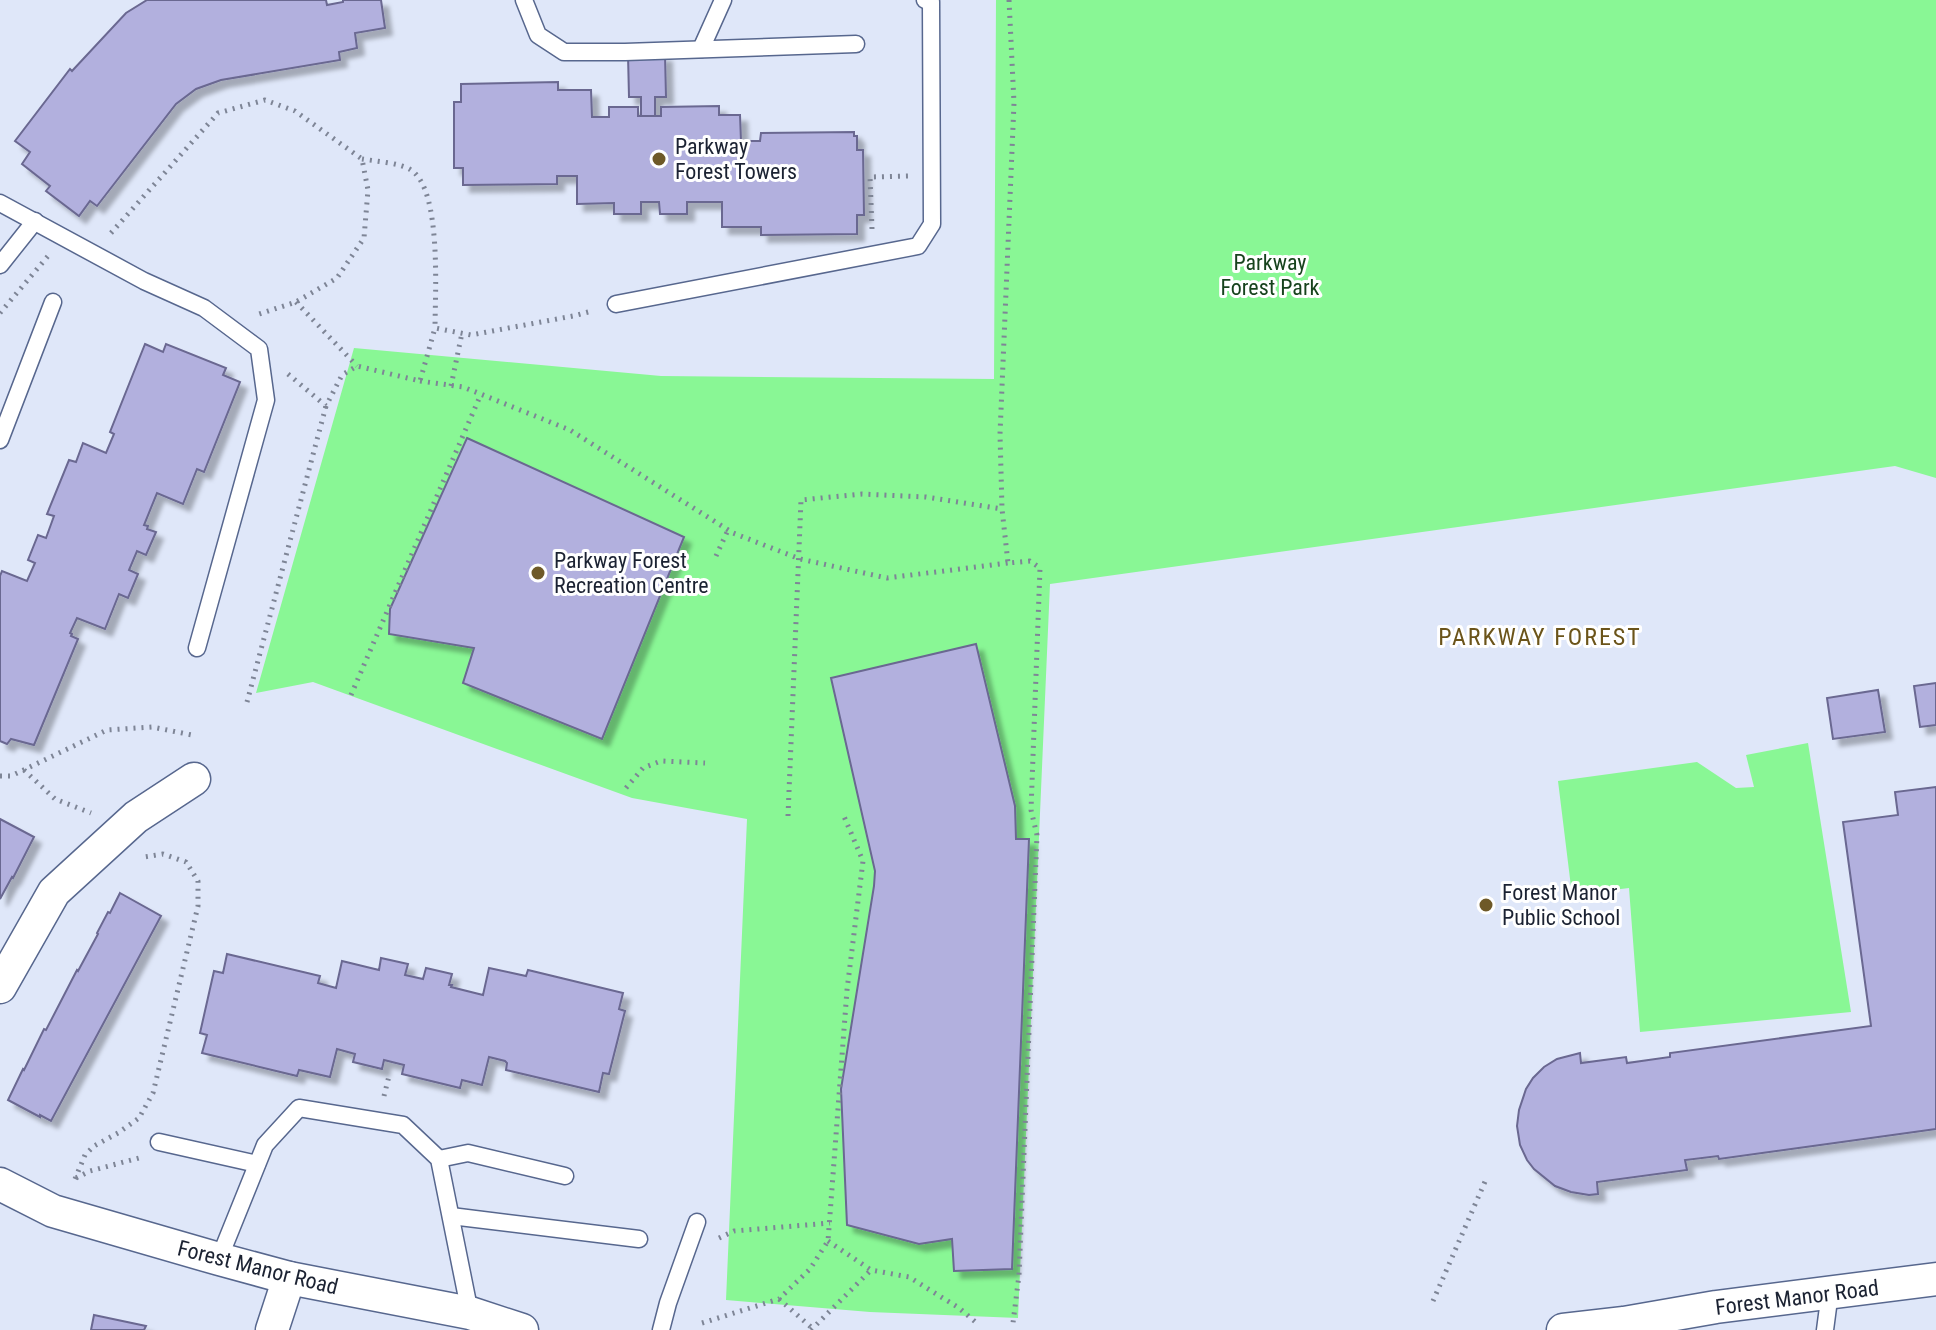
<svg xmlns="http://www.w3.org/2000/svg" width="1936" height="1330" font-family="'Roboto Condensed',sans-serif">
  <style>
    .green { fill: #89f795 }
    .building { fill: #b2b0de; stroke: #6a6891; stroke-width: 2; filter: url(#shadow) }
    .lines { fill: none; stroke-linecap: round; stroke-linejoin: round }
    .service-casing { stroke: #57678e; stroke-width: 19 }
    .minor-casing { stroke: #57678e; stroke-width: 35 }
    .path { stroke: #7e8596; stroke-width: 5; stroke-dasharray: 2 6; stroke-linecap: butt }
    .service { stroke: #fff; stroke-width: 16 }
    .minor { stroke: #fff; stroke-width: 32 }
    .poi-dot { fill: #6e5928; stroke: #fff; stroke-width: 3 }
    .labels { text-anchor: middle; stroke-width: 6; stroke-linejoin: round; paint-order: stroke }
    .poi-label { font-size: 22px; fill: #1b2232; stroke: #fff; text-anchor: start }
    .park-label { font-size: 22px; fill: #17431d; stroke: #fff }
    .street-label { font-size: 22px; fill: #1b2232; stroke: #fff }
    .neighbourhood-label { font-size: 24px; letter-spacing: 2px; fill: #6b541a; stroke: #fff }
  </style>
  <defs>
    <filter id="shadow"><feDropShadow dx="7" dy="7" stdDeviation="2" flood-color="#0004"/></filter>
  </defs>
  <rect width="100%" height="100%" fill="#dfe7f9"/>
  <g class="green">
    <path d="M996,0h940v478l-41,-12 -845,118 -32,734 -148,-6 -144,-12 21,-481 -115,-21 -319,-116 -57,11 98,-345 307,28 333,3z"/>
    <path d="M1808,743l43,269 -211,20 -11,-144 -57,7 -14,-114 139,-19 39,26 18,-1 -8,-32z"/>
  </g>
  <g class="building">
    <path d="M147,0h179l1,5 16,-3v-2h38l4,28 -30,5 2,15 -18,4 1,8 -119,20 -25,9 -20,15 -79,102 -7,-5 -11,15 -33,-25 4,-5 -28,-22 8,-12 -15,-11 55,-72 2,2 54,-58z"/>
    <path d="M628,55h37l1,42h-11v19h-14v-19h-12z"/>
    <path d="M558,82v8h33l1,27h17v-10h29v9h23v-9l58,-1v9h21l1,26h19l1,-8 93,-1v4h3v14h6l1,65h-7v19l-96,1v-8h-39v-25h-35v12h-27l-1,-12h-18v12h-27v-11l-37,1v-28h-20v8l-94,1v-17h-9v-66h7v-18z"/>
    <path d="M145,344l18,8 3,-8 60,24 -3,7 17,7 -36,90 -7,-3 -14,35 -26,-11 -13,32 4,1 -1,3 9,3 -10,23 -9,-4 -8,19 9,4 -10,24 -9,-4 -14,35 -28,-11 -7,15 2,1 -1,2 7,3 -44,106 -23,-6 -4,5 -7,-3v-165l2,-5 25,10 8,-18 -7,-3 10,-25 8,3 8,-22 -7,-2 22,-54 7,2 7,-19 23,10 8,-19 -4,-2z"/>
    <path d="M467,438l217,99 -82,202 -139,-56 11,-35 -85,-14 1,-25z"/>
    <path d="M976,644l39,162 1,33h13l-17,430 -58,2 -2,-32 -33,5 -72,-19 -6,-136 33,-203 1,-15 -44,-193z"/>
    <path d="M1936,683v42l-16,2 -6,-41z"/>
    <path d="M1878,690l7,42 -52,7 -6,-41z"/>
    <path d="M1936,787v342l-217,30 -1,-3 -33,4 2,10 -90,12 1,12 -9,1 -18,-3 -16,-6 -21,-17 -7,-9 -7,-15 -3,-19 2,-16 7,-21 7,-11 11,-11 13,-8 23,-6 1,10 45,-6 1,6 43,-6v-4l201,-27 -28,-204 55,-7 -3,-23z"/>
    <path d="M0,819l34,18 -21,41 -1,-1 -12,22z"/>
    <path d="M120,893l41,23 -110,205 -11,-6v2l-32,-17 15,-31 1,1 20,-41 2,1 31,-60 1,1 20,-37 -1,-1 11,-21 2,1z"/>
    <path d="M227,954l93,22 -2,7 18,5 6,-27 37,9 2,-12 27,6 -3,11 18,4 3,-11 26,6 -3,11h3l-1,2 32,8 6,-27 37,8 2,-6 95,23 -4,16 6,2 -16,63 -6,-1 -4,19 -93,-22 1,-7 -2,-2 -16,-4 -7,28 -20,-5 -2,8 -58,-14 2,-9 -20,-5 -2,9 -29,-7 2,-8 -18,-5 -7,28 -31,-7 -2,6 -95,-23 5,-18 -7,-2 14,-62 9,2z"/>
    <path d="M94,1315l52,11 -2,4h-53z"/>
  </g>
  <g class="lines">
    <defs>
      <g id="service">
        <path d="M524,0l14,35 26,17h61l231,-8"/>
        <path d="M701,49l22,-49"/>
        <path d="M0,203l144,78 60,27 55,41 7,51 -69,248"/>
        <path d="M0,265l35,-44"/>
        <path d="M616,304l302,-58 14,-22 -1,-222 -6,-2"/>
        <path d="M0,440l53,-138"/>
        <path d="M159,1142l98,22"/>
        <path d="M439,1159l29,-6 97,23"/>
        <path d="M451,1216l188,23"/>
        <path d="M219,1259l46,-114 34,-37 104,17 36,34 31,154"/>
        <path d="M661,1330l7,-27 29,-81"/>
        <path d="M1825,1330l5,-38"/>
      </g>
      <g id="minor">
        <path d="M0,987l54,-95 82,-75 58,-38"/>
        <path d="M0,1184l53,27 166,48 70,19 181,35 52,17"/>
        <path d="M272,1330l17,-52"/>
        <path d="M1563,1330l61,-7 92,-16 220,-28"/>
      </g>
    </defs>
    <use href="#service" class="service-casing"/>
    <use href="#minor" class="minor-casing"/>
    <g class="path">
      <path d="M1009,0l5,103 -14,331 2,75 6,54 22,-2 10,7 -9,242 6,25 -18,440 -6,48"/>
      <path d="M362,159c12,2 39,4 49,11 31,20 24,124 24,158"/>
      <path d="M872,229l-2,-52 39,-1"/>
      <path d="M111,233l107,-120 47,-13 30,11 67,48 6,31 -4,48 -27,40 -41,24 -40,13"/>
      <path d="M296,302l61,64"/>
      <path d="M0,313l48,-57"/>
      <path d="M288,374l38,32 16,-31 15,-9 63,15 15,-53 36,7 102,-19 19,-5"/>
      <path d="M420,381l43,6 107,43 163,103 67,26 87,19 121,-15"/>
      <path d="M451,386l11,-53"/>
      <path d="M716,556l12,-26"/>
      <path d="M351,695l130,-301"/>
      <path d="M247,702l79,-296"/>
      <path d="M24,770l31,29 36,14"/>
      <path d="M0,776h11l96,-46 45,-3 40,8"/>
      <path d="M626,788l17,-20 18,-7 44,2"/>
      <path d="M788,816l13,-316 61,-6 64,3 76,12"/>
      <path d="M384,1096l5,-20"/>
      <path d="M76,1178l14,-7 49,-13"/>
      <path d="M75,1179l10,-24 9,-9 24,-13 21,-15 14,-25 45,-187v-25l-12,-19 -23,-8 -19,3"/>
      <path d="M719,1238l15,-7 96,-8"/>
      <path d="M828,1241l43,29 38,7 50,31 20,17"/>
      <path d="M779,1299l33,29"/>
      <path d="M1433,1301l54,-124"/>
      <path d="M702,1323l77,-24 31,-30 18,-28 19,-251 16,-129 -20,-47"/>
      <path d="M811,1330l60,-60"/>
    </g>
    <use href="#service" class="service"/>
    <use href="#minor" class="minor"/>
  </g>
  <g class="poi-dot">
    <circle cx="659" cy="159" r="8"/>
    <circle cx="538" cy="573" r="8"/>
    <circle cx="1486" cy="905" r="8"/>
  </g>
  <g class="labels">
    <g class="poi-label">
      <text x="675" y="154">Parkway<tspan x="675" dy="25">Forest Towers</tspan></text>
      <text x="554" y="568">Parkway Forest<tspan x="554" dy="25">Recreation Centre</tspan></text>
      <text x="1502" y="900">Forest Manor<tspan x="1502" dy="25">Public School</tspan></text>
    </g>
    <g class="park-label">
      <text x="1270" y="270">Parkway<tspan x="1270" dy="25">Forest Park</tspan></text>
    </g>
    <g class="street-label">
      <text transform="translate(258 1267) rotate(14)" y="8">Forest Manor Road</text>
      <text transform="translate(1797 1297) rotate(-7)" y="8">Forest Manor Road</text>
    </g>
    <g class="neighbourhood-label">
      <text x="1540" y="645">PARKWAY FOREST</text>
    </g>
  </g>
</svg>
